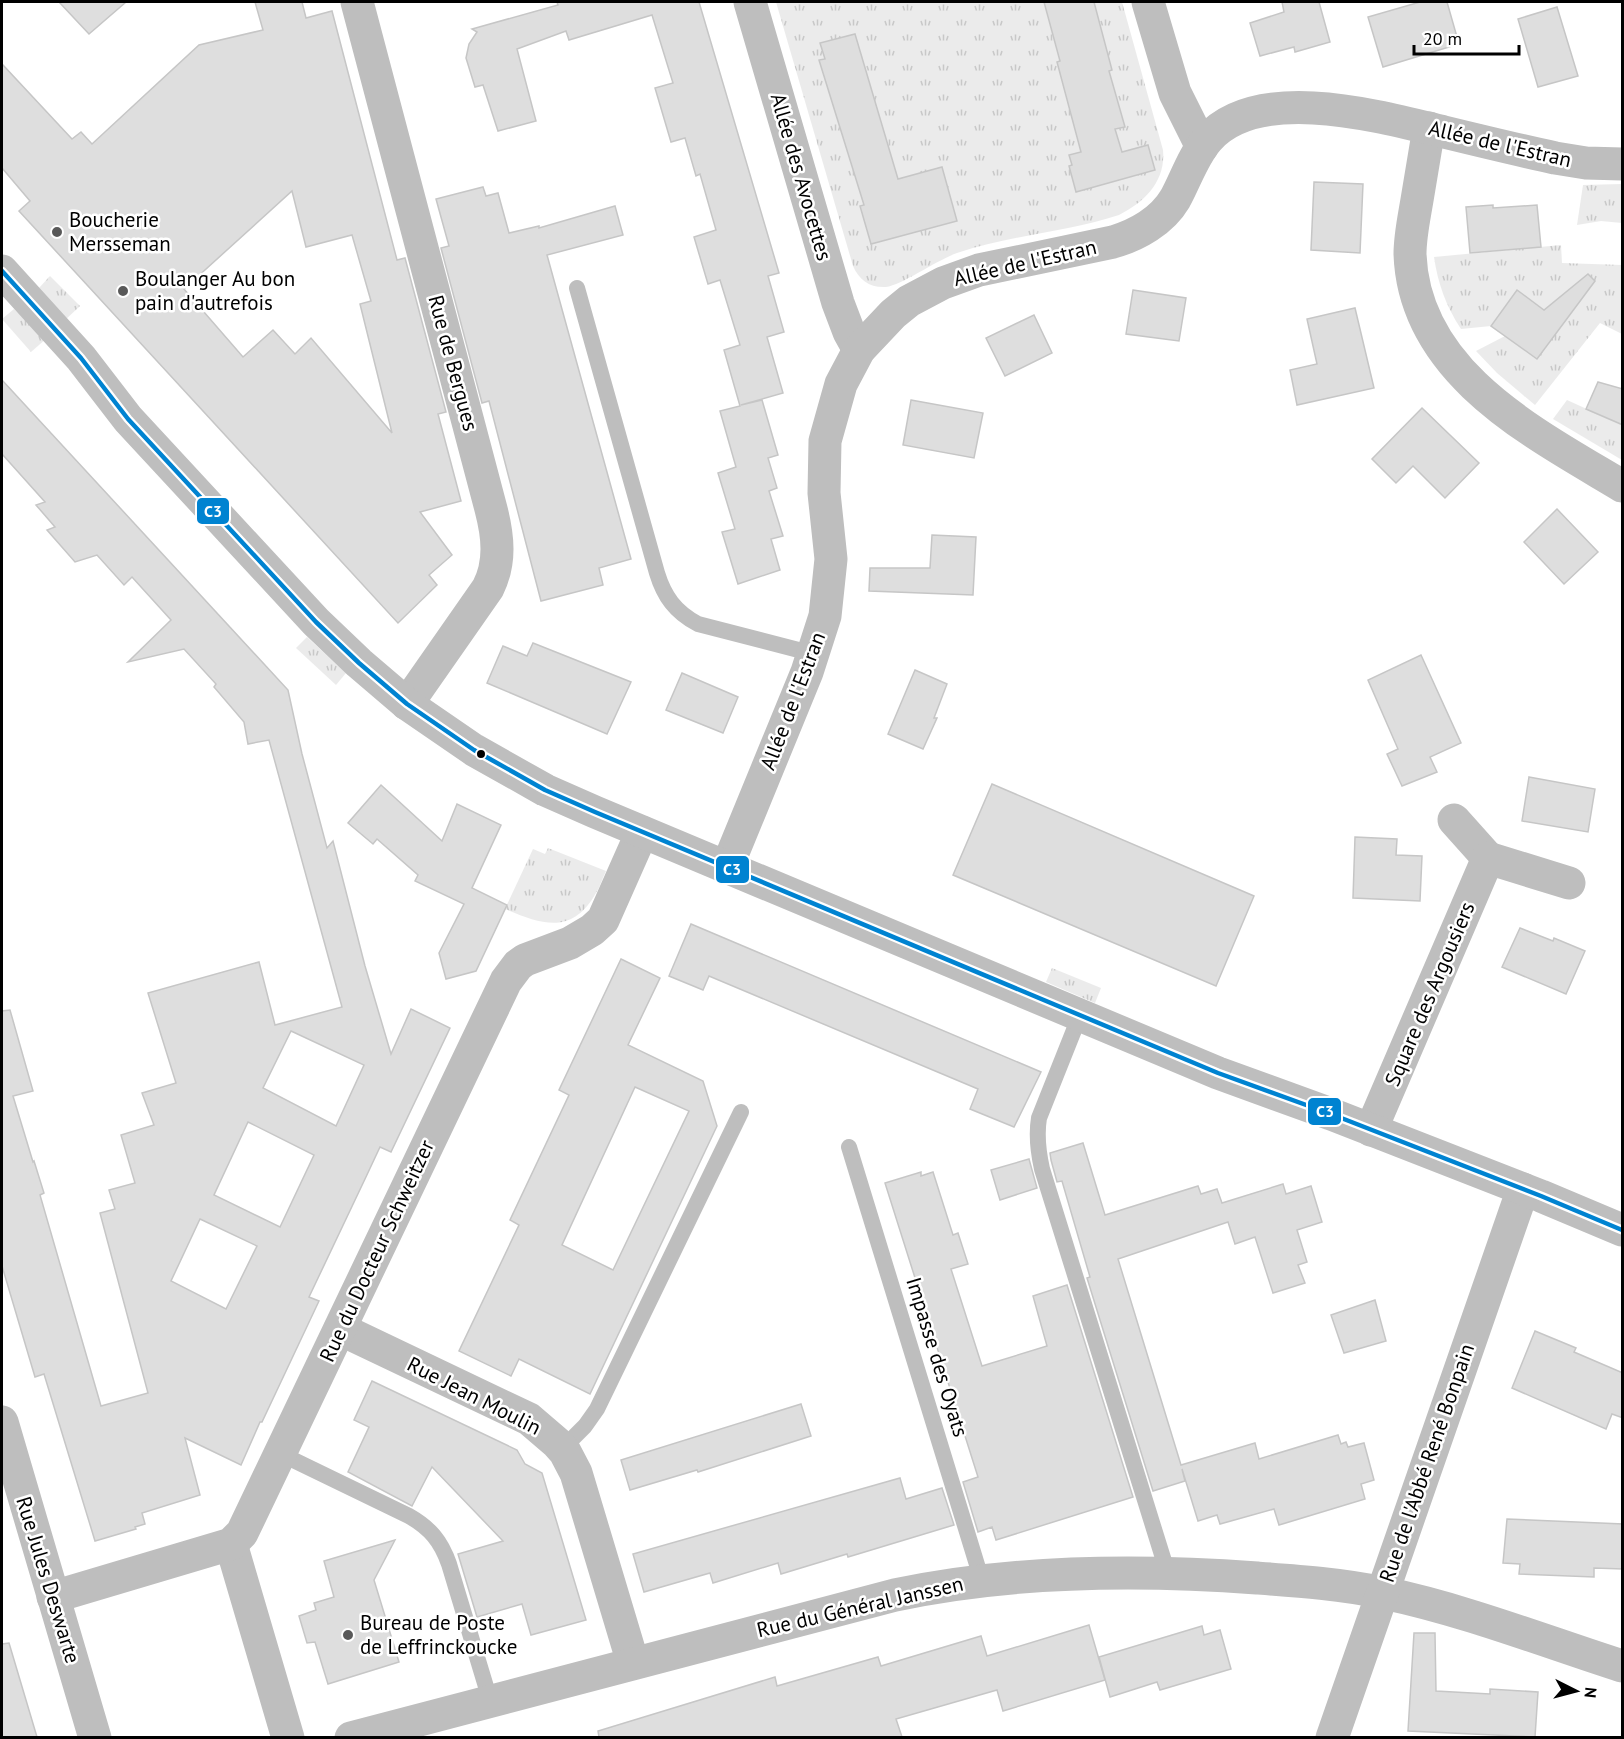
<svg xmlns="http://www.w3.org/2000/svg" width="1624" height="1739" font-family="'PT Sans',sans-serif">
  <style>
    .grass { fill: url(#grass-tufts) }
    .building { fill: #dedede; stroke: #c6c6c6; stroke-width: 1.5; fill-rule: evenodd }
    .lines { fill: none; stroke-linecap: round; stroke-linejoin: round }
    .service { stroke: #bebebe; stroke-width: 16 }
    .minor { stroke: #bebebe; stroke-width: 33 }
    .tertiary { stroke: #bebebe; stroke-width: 33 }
    .bus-1-casing { stroke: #fff; stroke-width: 9 }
    .bus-1 { stroke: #0083d1; stroke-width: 4.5 }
    .poi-dot { fill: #595959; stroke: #fff; stroke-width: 2 }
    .bus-dot { fill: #000; stroke: #fff; stroke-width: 2 }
    .labels { text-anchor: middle; stroke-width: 5; stroke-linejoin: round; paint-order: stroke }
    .street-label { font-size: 21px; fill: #000; stroke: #fff }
    .poi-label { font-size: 21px; fill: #000; stroke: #fff; text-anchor: start }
    .line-badge { stroke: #fff; stroke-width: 2 }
    .badge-label { font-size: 16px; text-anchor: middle; font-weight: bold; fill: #fff }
  </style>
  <defs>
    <pattern id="grass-tufts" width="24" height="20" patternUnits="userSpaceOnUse" patternTransform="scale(1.5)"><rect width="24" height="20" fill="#ebebeb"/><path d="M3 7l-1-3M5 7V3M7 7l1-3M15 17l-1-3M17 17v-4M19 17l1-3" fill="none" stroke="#c8c8c8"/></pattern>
  </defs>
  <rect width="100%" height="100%" fill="#fff"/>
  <g class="grass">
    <path d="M776,2h346l41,148c3,31 -18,52 -44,65 -52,17 -109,20 -162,38 -20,7 -55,32 -71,34 -16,1 -27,-7 -33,-21z"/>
    <path d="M1622,184v39l-21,-2 -24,4 6,-40z"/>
    <path d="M1561,245l1,18 60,2v69l-22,-11 -65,82 -38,-32 -21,-22 29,-15 32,23 26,-36 -46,-33 -26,36 -30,3c-15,-23 -23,-45 -27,-72z"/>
    <path d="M50,276l30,30 -17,16 -24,-34z"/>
    <path d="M14,309l33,29 -16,14 -29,-33z"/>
    <path d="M1567,400l55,25v35l-69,-41z"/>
    <path d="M307,637l39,36 -10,12 -40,-37z"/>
    <path d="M548,848l58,23c-4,8 -6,16 -10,22 -24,42 -53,32 -91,16l28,-60 12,5z"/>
    <path d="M1052,968l49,20 -6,15 -49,-21z"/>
  </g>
  <g class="building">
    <path d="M59,2h67l-37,32z"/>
    <path d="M255,2h47l4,16 26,-7 65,249 8,-2 41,154 -8,2 23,87 -41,11 32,43 -23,20 8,10 -39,38 -379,-412 11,-10 -28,-33v-104l70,75 9,-7 11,12 107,-99 64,-15zM292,191l14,56 46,-12 19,66 -11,3 32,129 -81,-95 -16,16 -22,-24 -30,27 -59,-68z"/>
    <path d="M557,2h142l80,271 -11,3 16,56 -17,5 16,56 -42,12 21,-5 16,55 -10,3 9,30 -8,3 14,45 -12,3 9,31 -42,14 -16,-52 13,-3 -17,-56 18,-6 -16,-56 20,-5 -16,-56 16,-5 -20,-65 -12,4 -14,-47 22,-7 -16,-56 -4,2 -11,-38 -14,4 -16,-54 18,-5 -21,-68 -83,25 -3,-9 -49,18 19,72 -38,10 -15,-46 -8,2 -9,-29 3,-14 8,-12 -5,-3 86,-24z"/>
    <path d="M1044,2h50l18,68 -3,1 16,56 -10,2 7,23 26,-7 7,25 -79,22 -7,-26 3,-1 -3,-10 12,-3 -24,-90 3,-1z"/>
    <path d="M1282,2h37l11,40 -35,10 -1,-5 -34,9 -10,-33 34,-11z"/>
    <path d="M1420,2h27l12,42 -76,23 -15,-50z"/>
    <path d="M1557,7l21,69 -40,11 -20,-68z"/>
    <path d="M855,34l43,145 44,-12 15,54 -86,23 -11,-38 4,-1 -45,-145 6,-1 -5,-16z"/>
    <path d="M1314,182l49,2 -3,69 -49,-3z"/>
    <path d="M483,187l3,9 12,-3 11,40 30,-7v2l76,-22 8,29 -76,20 84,304 -32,9 4,17 -62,16 -52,-200 -7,2 -41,-155 8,-2 -13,-47z"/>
    <path d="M1493,205v3l44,-3 4,42 -71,6 -4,-46z"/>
    <path d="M1588,274l7,7 -58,78 -46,-33 26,-36 27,20z"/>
    <path d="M1133,290l53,8 -7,43 -53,-7z"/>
    <path d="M1355,308l19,80 -77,17 -7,-35 27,-6 -10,-45z"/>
    <path d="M1034,315l18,38 -47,23 -19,-38z"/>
    <path d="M2,380l286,310 14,64 25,94 6,-7 32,125 26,88 20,-45 39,19 -59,124 -11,-5 -15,32 -56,118 10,4 -57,121h-2l-19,43 -56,-27 15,57 -58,18 3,11 -10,3 1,2 -41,12 -51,-167 -9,3 -33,-111v-255l8,-1 23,81 -20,5 20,66 1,-1 10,32 -4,2 61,211 47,-13 -48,-180 15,-4 -6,-19 26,-7 -14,-48 33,-10 -12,-32 34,-10 -28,-90 111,-31 16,63 67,-18 -73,-267 -21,4 -4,-22 -30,-35 2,-3 -32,-35 -56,13 43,-42 -39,-43 -8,8 -27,-30 -22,7 -28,-32 8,-3 -19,-22 9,-3 -43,-48zM291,1031l73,34 -28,61 -73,-38zM248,1122l66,33 -34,72 -66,-32zM200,1219l57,27 -31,63 -55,-28z"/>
    <path d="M1598,382l25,7v36l-37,-16z"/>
    <path d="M911,400l72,13 -9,45 -71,-13z"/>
    <path d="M1422,408l57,55 -34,35 -32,-32 -17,17 -24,-24z"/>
    <path d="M1557,509l41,43 -34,32 -40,-42z"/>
    <path d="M932,535l44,2 -3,58 -104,-4 1,-23h60z"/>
    <path d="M533,643l98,39 -24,52 -120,-51 16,-37 24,10z"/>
    <path d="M1421,655l40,88 -31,14 7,15 -35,14 -15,-32 11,-5 -30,-69z"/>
    <path d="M915,670l32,14 -13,34h3l-14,31 -35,-15z"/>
    <path d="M682,673l56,24 -15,36 -57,-23z"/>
    <path d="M1529,777l66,12 -7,43 -66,-11z"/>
    <path d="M992,784l262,112 -38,90 -263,-111z"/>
    <path d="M381,785l61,56 15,-37 44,21 -29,63 35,17 -31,66 -30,8 -7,-26 25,-49 -49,-23 3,-6 -41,-36 -4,5 -25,-21z"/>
    <path d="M1355,837l42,2 -1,16 26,1 -2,45 -67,-3z"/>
    <path d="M691,924l350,148 -27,55 -44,-18 8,-20 -269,-113 -6,14 -34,-14z"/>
    <path d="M1520,928l33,13 1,-3 31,13 -19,43 -64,-27z"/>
    <path d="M621,959l39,19 -32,67 75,36 14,45 -127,268 -71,-35 -8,17 -52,-25 60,-126 -9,-5 59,-125 -10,-5zM635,1087l54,24 -76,159 -51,-25z"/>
    <path d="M1083,1143l22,72 93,-29 3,8 16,-5 5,14 61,-19 3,10 25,-8 11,36 -25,8 10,32 -9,3 7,18 -32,10 -18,-56 -20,7 -7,-22 -110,37 63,206 74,-22 4,16 79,-24 3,9 5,-2 2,5 16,-4 10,37 -13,4 4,15 -86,26 -5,-16 -54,15 -3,-9 -19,6 -16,-52 3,12 -32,10 -66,-213 3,-1 -28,-96 -5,1 -6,-22 -1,-7z"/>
    <path d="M1029,1159l8,29 -37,12 -9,-30z"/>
    <path d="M921,1172v4l12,-4 20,63 5,-2 10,31 -17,5 31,97 65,-20 -14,-50 34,-11 66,212 -137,43 -4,-13 -14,5 -15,-50 15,-5 -93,-294z"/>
    <path d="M1375,1300l11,41 -42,12 -13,-38z"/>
    <path d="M1535,1331l41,17 -2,4 49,21v45l-11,-4 -6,15 -94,-41z"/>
    <path d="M372,1381l145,69 8,14 17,9 44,147 -55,15 -9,-31 -45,13 -19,-63 45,-13 -71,-74 -20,39 -64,-34 21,-45 -15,-7z"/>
    <path d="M801,1404l10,32 -113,36 -1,-2 -67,20 -9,-30z"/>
    <path d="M900,1478l6,21 36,-11 12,37 -106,32 -1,-3 -66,20 -3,-11 -65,20 -3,-10 -66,19 -11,-38z"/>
    <path d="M1507,1519l116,5v45l-29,-1v9l-75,-3 1,-10 -17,-1z"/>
    <path d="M395,1540l-21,40 25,82 -71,22 -13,-42 -8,1 -8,-27 17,-6 -2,-7 20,-6 -10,-36z"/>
    <path d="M1089,1625l16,55 -102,31 -6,-21 -101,29 6,18h-303l-1,-6 177,-54 2,9 101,-29 3,9 100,-30 6,20z"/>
    <path d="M1202,1626l2,9 16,-5 11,39 -71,21 -3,-8 -47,15 -11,-40z"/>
    <path d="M1414,1633h21l1,58 54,3v-5l48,3 -3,45 -127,-6z"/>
    <path d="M9,1643l28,94h-35v-93z"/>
  </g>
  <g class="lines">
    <g class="service">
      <path d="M577,288l80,285c7,23 18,39 41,51l116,30"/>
      <path d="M1080,1015l-41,103c-3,18 -1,33 3,51l126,405"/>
      <path d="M849,1147l133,434"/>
      <path d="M562,1449l23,-23 12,-17 144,-297"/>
      <path d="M281,1454l128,62c21,12 32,25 40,48l41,136"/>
    </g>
    <g class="minor">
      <path d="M357,2l134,507c7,27 10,53 -3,79l-81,116"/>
      <path d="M750,2l88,301 11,29 10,18"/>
      <path d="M1148,2l27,91 27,54"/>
      <path d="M1429,128c-4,24 -8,48 -12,72 -3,18 -7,36 -7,54 4,119 124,179 212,232"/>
      <path d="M1454,820l34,38"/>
      <path d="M727,867l80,-195 18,-56 6,-57 -7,-66 1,-52 16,-57 18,-34 34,-36 16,-13 34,-18 36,-13 134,-28c24,-7 49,-21 62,-43 11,-20 18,-43 33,-60 50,-57 174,-22 236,-7 37,9 74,18 111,26l31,5 36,1"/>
      <path d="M1371,1130l117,-272 81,25"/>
      <path d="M340,1329l189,90 28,24 8,9 11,21 57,190"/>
      <path d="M2,1422l93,316"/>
      <path d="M231,1544l57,194"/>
      <path d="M53,1597l178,-53 11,-11 264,-552 12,-16 7,-5 45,-17 22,-13 11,-10 39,-88"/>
      <path d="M351,1738l544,-143c118,-25 242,-26 362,-17 42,3 85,6 127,15 81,17 160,48 238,73"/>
      <path d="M1332,1738l191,-549"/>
    </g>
    <path class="tertiary" d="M2,271l79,87 47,61 188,203 43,41 48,41 67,46 71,40 50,22 623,261 113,41 210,82 81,34"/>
    <defs>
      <path id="bus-1" d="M2,271l79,87 47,61 188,203 43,41 48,41 67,46 71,40 50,22 623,261 113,41 210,82 81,34"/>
    </defs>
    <use href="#bus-1" class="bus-1-casing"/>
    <use href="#bus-1" class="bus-1"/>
  </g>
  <g class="poi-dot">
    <circle cx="57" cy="232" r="6"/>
    <circle cx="123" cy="291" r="6"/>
    <circle cx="348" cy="1635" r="6"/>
  </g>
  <circle class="bus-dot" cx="481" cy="754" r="5"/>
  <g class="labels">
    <g class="street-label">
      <text transform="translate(1500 144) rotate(13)" y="7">Allée de l'Estran</text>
      <text transform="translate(801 177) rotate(74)" y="7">Allée des Avocettes</text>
      <text transform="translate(1025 263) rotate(-13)" y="7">Allée de l'Estran</text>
      <text transform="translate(453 363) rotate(75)" y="7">Rue de Bergues</text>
      <text transform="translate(793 701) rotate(-69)" y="7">Allée de l'Estran</text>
      <text transform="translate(1430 994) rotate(-67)" y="7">Square des Argousiers</text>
      <text transform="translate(377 1251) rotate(-65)" y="7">Rue du Docteur Schweitzer</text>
      <text transform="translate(937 1357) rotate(73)" y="7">Impasse des Oyats</text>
      <text transform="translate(474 1396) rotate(27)" y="7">Rue Jean Moulin</text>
      <text transform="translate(1427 1463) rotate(-71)" y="7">Rue de l'Abbé René Bonpain</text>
      <text transform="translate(48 1580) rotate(73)" y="7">Rue Jules Deswarte</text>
      <text transform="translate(860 1607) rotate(-13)" y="7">Rue du Général Janssen</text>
    </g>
    <g class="poi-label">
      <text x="69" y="227">Boucherie<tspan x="69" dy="24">Mersseman</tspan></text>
      <text x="135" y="286">Boulanger Au bon<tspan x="135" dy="24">pain d'autrefois</tspan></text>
      <text x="360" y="1630">Bureau de Poste<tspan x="360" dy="24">de Leffrinckoucke</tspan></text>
    </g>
  </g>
  <g class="line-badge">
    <rect x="196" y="497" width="34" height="28" rx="6" fill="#0083d1"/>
    <rect x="715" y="855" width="35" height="29" rx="6" fill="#0083d1"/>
    <rect x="1307" y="1097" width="35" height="29" rx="6" fill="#0083d1"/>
  </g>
  <g class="badge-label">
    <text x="213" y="517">C3</text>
    <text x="732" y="875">C3</text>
    <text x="1325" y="1117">C3</text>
  </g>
  <rect width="1624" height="1739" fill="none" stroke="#000000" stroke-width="6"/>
  <g transform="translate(1576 1691) rotate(96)" stroke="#ffffff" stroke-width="4.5" paint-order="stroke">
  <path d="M0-4.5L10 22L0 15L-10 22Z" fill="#000000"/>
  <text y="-9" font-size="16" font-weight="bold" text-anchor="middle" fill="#000000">N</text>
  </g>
  <path d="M1414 45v9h105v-9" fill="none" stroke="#000000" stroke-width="3"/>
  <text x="1423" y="45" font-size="18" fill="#000000" stroke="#ffffff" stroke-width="4.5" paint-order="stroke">20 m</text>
</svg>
